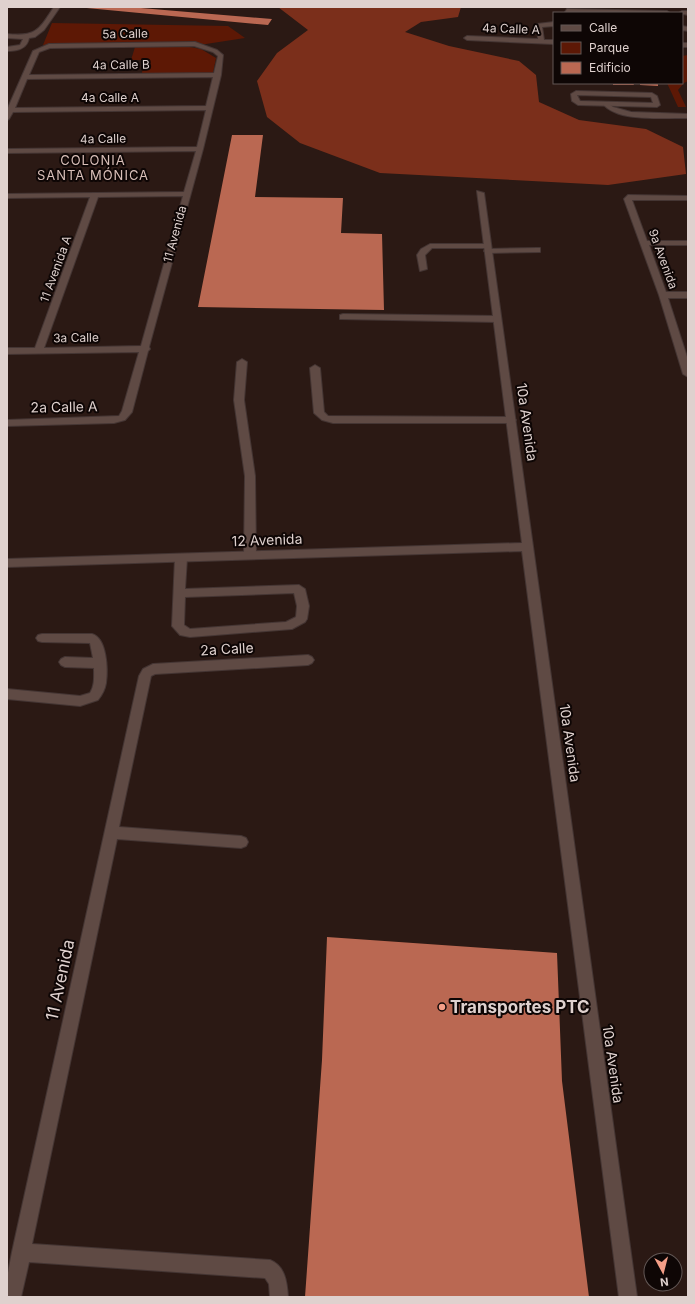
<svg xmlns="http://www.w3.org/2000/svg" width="695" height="1304" font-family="Inter,sans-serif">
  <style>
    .green { fill: #5d1805 }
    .forest { fill: #7b2f1b }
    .building { fill: #ba6852 }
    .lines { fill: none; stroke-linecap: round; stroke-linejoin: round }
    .service-casing { stroke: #443533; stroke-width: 2 }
    .minor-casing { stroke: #443533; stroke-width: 2 }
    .service { fill: #5f4a44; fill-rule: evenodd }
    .minor { fill: #5f4a44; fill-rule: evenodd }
    .poi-dot { fill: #f49e87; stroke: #0e0605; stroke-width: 1.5 }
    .labels { text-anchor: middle; stroke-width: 4; stroke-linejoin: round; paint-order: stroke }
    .far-street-label { font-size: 12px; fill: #dfd1ce; stroke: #0e0605 }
    .far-neighbourhood-label { font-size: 13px; letter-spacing: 1px; fill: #d9bfb8; stroke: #0e0605 }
    .street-label { font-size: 14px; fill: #dfd1ce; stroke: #0e0605 }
    .near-street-label { font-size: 17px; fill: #dfd1ce; stroke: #0e0605 }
    .near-poi-label { font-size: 17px; font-weight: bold; fill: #dfd1ce; stroke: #0e0605; text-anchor: start }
  </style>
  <rect width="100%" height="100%" fill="#2b1914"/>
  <g class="green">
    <path d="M52,23l176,3 17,12 -39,6 -163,1z"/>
    <path d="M184,46l17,3 15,9 -3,15h-71l2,-13h-13l4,-13z"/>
    <path d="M688,55v26l-4,2 -6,7 8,17h-8l-11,-24h15v-27z"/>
  </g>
  <path class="forest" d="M278,7h183l-3,10 -37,5 -16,10 44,14 70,15 17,14 3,27 40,18 67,9 37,18 3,27 -78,11 -228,-12 -80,-30 -33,-26 -10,-36 20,-28 31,-23z"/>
  <g class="building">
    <path d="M76,7h53l143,12 -4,6z"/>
    <path d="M613,83h20l1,2h-21z"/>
    <path d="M640,83h18v3l-18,-1z"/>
    <path d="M232,135h31l-8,62 88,1 -2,35 41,1 2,76 -186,-3z"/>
    <path d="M327,937l230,16 5,128 27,216h-284l17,-237z"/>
  </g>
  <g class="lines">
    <defs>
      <g id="service">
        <path d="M576,91l76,2 5,3 3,9 -3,2 -79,-2 -6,-4 -1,-7zM577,95l74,2 2,6 -73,-2z"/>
        <path d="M430,244h57l4,2 -4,2h-55l-7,7 2,14 -7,2 -3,-16 4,-6z"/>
        <path d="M537,248h3v4l-52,1 -4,-2 4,-2z"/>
        <path d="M343,314l154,2 4,3 -4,3 -157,-3v-4z"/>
        <path d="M242,359l5,3 -3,38 11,76 1,79 -6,4 -6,-4 1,-79 -11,-76 3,-38z"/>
        <path d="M315,365l5,3 4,44 4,4 183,1 5,3 -5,3h-178l-11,-3 -8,-7 -4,-45z"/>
        <path d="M181,554l6,4 -2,31 114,-4 6,4 4,17 -2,13 -2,3 -13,7 -102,8 -10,-2 -8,-9 3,-68zM294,593l3,13 -1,11 -10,5 -96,7 -6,-4 1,-28z"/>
        <path d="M42,634h50c15,4 16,36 14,49 -1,6 -4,12 -8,17l-18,6 -73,-7v-10l73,7 10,-3c5,-8 4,-16 4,-25l-29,-1 -4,-2 -2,-3 2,-3 4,-2 28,1 -3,-15 -48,-1 -4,-1 -2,-3 2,-3z"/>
        <path d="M308,655l4,2 2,3 -2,3 -4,2 -153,9 -4,2 -32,151 122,9 5,2 2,4 -2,4 -5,2 -124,-9 -85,405 238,16c15,6 17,22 18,37h-18l-1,-13 -4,-6 -236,-16 -8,35h-14v-19l5,-26 127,-576 4,-7 10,-5z"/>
      </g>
      <g id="minor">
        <path d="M54,7h6l-16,23 -9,7 -6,1c-2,11 -12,13 -22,13v-4l13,-2 3,-6 -16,-1v-4c29,3 32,-4 47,-27z"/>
        <path d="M567,9l100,2 3,2 -105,-1z"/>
        <path d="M682,11h6v4l-9,-2z"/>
        <path d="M554,22v4l-12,1 2,13h10v4l-87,-4 -3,-2 3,-2 71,3 -1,-15z"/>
        <path d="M682,26l6,1v4l-6,-1z"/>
        <path d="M195,42l22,8 6,5 -2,20 -18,74 -54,198 1,2 -2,2 -16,61 -7,8 -11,3 -107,3v-6l112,-4 3,-5 17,-59 -132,2v-6h28l55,-151 -83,1v-4l177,-2 12,-41 -189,2v-4l190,-2 9,-37 -193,2 -4,7 -2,1v-10l26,-59 16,-7zM194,46l19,6 5,4 -4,17 -185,2 10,-23 11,-4zM213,77l-7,29 -191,2 12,-29zM183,196l-42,150 -97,2 54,-151z"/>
        <rect x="682" y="43" width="6" height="4"/>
        <path d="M606,102l7,5 18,5 57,2v4c-23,-1 -69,5 -85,-14z"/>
        <path d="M477,191l7,2 153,1104h-18l-97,-746 -515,16v-8l515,-16z"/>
        <path d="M628,195l60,1v4h-56l15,41h41v4h-39l17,47h22v6h-20l20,62v17l-5,-3 -24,-79 -35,-96z"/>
      </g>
    </defs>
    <use href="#service" class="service-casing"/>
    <use href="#minor" class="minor-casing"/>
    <use href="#service" class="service"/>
    <use href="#minor" class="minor"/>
  </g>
  <circle class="poi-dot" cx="442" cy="1007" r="4"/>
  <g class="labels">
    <g class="far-street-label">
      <text transform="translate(511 29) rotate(2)" y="4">4a Calle A</text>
      <text transform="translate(125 34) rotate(-1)" y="4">5a Calle</text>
      <text transform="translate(121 65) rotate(-1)" y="4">4a Calle B</text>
      <text x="110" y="102">4a Calle A</text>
      <text transform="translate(103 139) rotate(-1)" y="4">4a Calle</text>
      <text transform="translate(175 234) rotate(-75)" y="4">11 Avenida</text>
      <text transform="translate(663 259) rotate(70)" y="4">9a Avenida</text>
      <text transform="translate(56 269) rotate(-70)" y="4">11 Avenida A</text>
      <text transform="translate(76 338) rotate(-1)" y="4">3a Calle</text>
    </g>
    <g class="far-neighbourhood-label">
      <text x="93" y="165">COLONIA<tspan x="93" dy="15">SANTA MÓNICA</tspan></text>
    </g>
    <g class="street-label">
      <text transform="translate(64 407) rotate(-1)" y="5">2a Calle A</text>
      <text transform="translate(527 422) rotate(82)" y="5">10a Avenida</text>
      <text transform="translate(267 540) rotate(-2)" y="5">12 Avenida</text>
      <text transform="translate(227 649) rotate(-3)" y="5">2a Calle</text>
      <text transform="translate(570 743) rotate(82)" y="5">10a Avenida</text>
      <text transform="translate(613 1064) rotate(82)" y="5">10a Avenida</text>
    </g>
    <g class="near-street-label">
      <text transform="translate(60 980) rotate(-78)" y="6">11 Avenida</text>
    </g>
    <g class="near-poi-label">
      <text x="450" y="1013">Transportes PTC</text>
    </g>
  </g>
  <rect width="695" height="1304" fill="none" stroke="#dfd1ce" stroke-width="16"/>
  <rect x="553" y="12" width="130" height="72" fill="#0e0605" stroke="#625755"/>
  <rect x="561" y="25" width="20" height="6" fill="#5f4a44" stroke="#625755"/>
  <text x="589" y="32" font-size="12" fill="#dfd1ce">Calle</text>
  <rect x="561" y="42" width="20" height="12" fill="#5d1805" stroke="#625755"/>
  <text x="589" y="52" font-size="12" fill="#dfd1ce">Parque</text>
  <rect x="561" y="62" width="20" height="12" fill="#ba6852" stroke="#625755"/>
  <text x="589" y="72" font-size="12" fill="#dfd1ce">Edificio</text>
  <g transform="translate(663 1272) rotate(173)"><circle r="19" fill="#0e0605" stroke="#625755"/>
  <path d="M0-3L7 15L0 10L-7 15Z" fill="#f49e87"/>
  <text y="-6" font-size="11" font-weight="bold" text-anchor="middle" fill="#dfd1ce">N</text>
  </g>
</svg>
